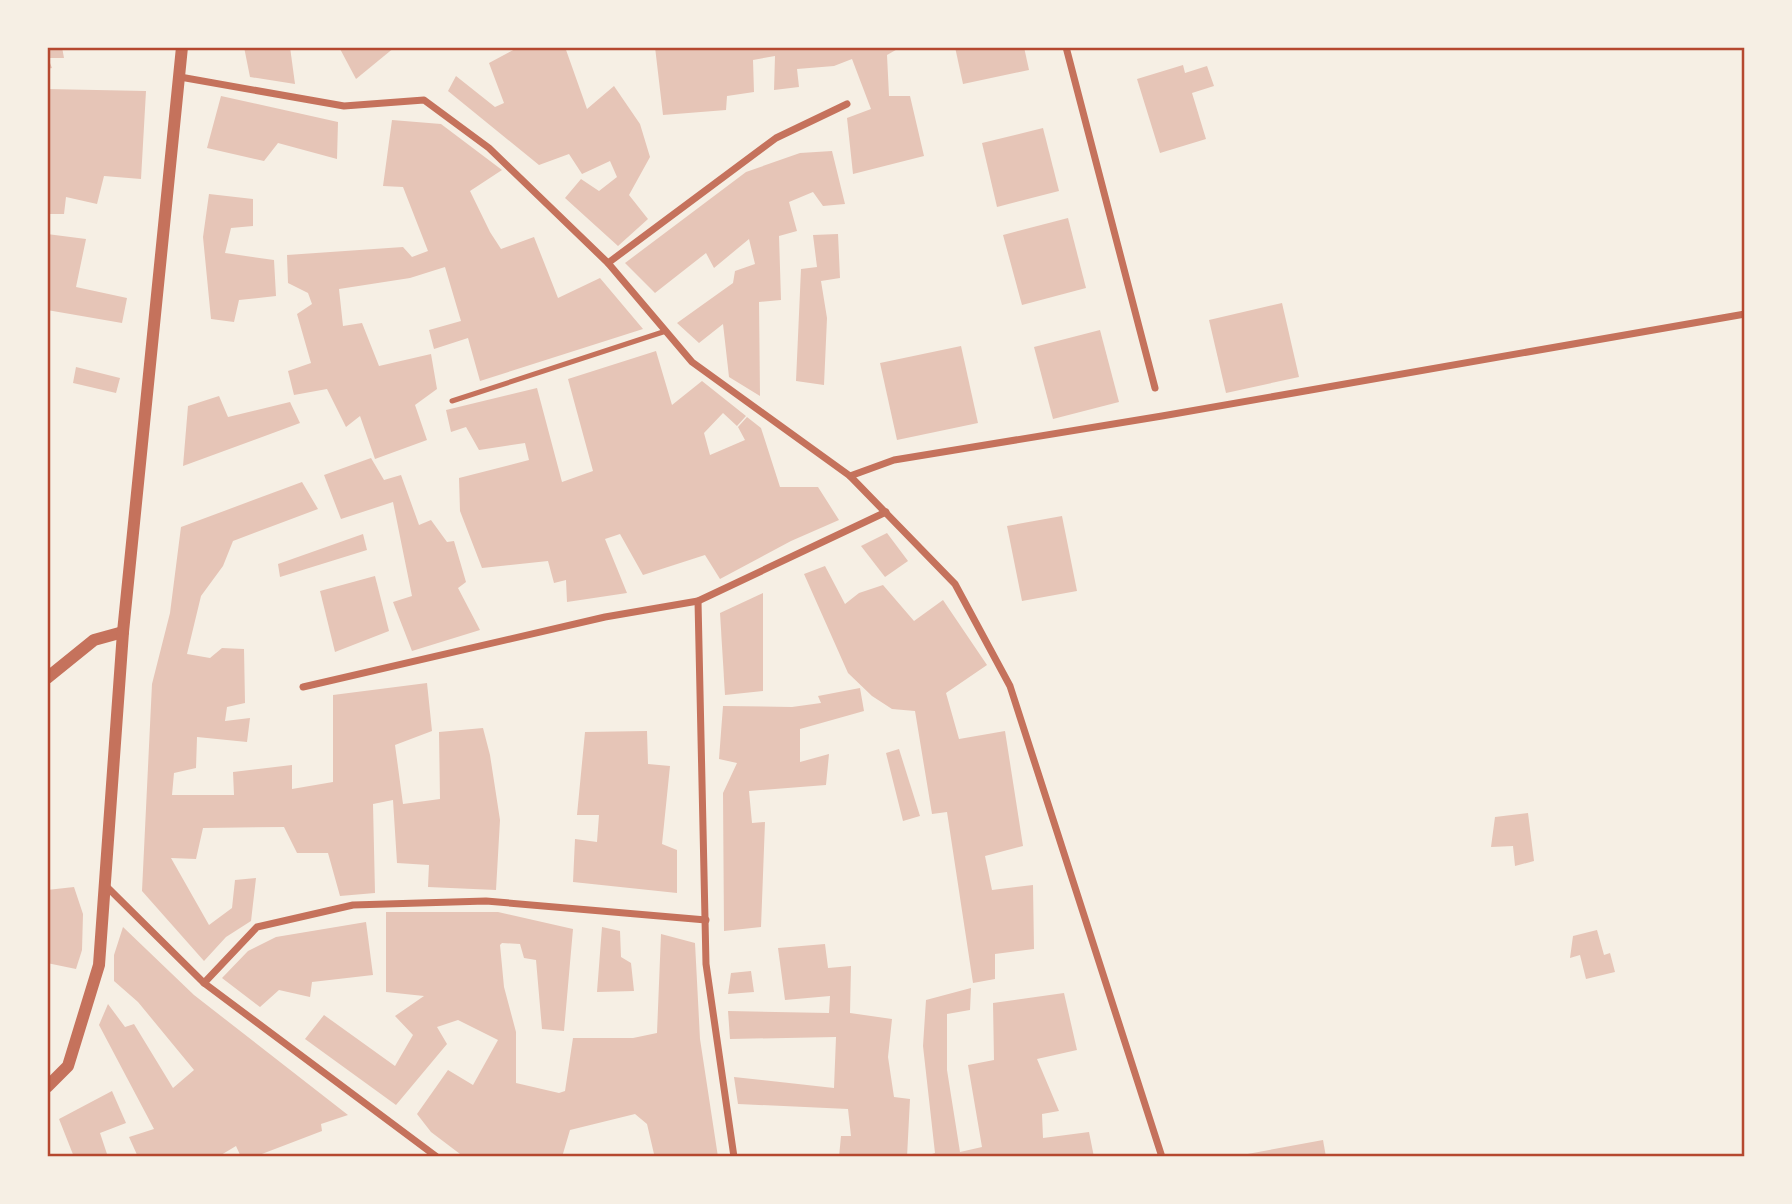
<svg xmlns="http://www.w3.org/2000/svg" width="1792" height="1204" font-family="Bitter,serif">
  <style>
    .building { fill: #e6c5b7 }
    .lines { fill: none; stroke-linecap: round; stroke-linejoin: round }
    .service { stroke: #c5725c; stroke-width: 5 }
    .minor { stroke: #c5725c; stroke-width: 7 }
    .tertiary { stroke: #c5725c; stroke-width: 12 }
    .neatline { fill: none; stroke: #b5482f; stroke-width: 2.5 }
  </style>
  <rect width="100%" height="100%" fill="#f6efe4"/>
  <g class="building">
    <path d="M47,47h15l2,11h-16l4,10 -5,1z"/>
    <path d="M244,47h46l5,37 -45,-7z"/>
    <path d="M339,47h56l-39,32z"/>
    <path d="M519,47h46l22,62 27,-23 26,38 10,33 -21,38 19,24 -30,27 -53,-48 16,-19 18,12 18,-14 -7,-16 -28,13 -13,-20 -30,11 -91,-74 8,-15 39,31 9,-4 -15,-40z"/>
    <path d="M655,47h246l-14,8 2,41h21l14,60 -71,18 -6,-56 24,-9 -19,-50 -18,7 -37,3 2,18 -25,3 1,-34 -22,4 1,32 -27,4 -1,14 -63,5z"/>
    <path d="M955,47h69l5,23 -66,14z"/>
    <path d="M1183,65l2,8 22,-7 7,20 -22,7 14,46 -46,14 -23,-74z"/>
    <path d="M47,89l99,2 -5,88 -37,-3 -7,28 -31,-7 -2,17h-17z"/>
    <path d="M221,96l117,26 -1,37 -59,-16 -14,18 -57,-13z"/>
    <path d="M392,120l49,4 61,46 -32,21 20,41 11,17 33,-12 24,61 42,-20 43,51 -163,52 -12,-43 -34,11 -5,-19 32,-9 -16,-54 -35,11 -71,11 4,37 19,-3 17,43 52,-12 6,35 -22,16 12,35 -52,19 -15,-43 -14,11 -19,-38 -33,6 -6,-24 23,-8 -14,-49 15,-10 -4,-11 -20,-10 -1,-28 116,-8 9,10 16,-6 -25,-64 -20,-1z"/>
    <path d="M1043,128l16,63 -62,16 -15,-64z"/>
    <path d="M832,151l13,53 -22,2 -10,-14 -24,10 8,29 -18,5 2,64 -22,2 1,94 -31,-19 -6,-53 -24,19 -22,-20 56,-40 2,-12 20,-7 -6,-25 -35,29 -8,-15 -51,40 -30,-30 121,-91 54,-19z"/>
    <path d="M209,194l44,5v27l-22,2 -6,25 49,7 2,36 -37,4 -5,22 -23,-3 -8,-82z"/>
    <path d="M1068,218l18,70 -64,17 -19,-70z"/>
    <path d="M47,234l39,5 -10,48 51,11 -5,25 -75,-13z"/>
    <path d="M838,234l2,44 -19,3 6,37 -3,67 -28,-4 5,-112 16,-2 -4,-32z"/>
    <path d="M1282,303l17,74 -73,16 -17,-73z"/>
    <path d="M1100,330l19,72 -66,17 -19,-72z"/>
    <path d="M961,346l17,77 -81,17 -17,-77z"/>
    <path d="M656,351l16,54 30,-24 44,35 -9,10 -14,-13 -19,20 6,22 35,-15 -7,-13 9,-10 14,11 19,59h38l21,33 -48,21 -71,38 -15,-24 -62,20 -23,-41 -15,5 22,54 -60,9 -1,-22 -12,3 -6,-22 -66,7 -22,-57 -1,-33 70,-18 -4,-17 -46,7 -13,-23 -15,5 -5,-22 91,-22 25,94 31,-11 -25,-92z"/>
    <path d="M76,367l44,11 -4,15 -43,-10z"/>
    <path d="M219,396l9,21 62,-15 10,21 -117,43 5,-60z"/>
    <path d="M371,458l13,22 17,-5 18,50 12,-5 16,22 7,-1 12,41 -8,6 22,42 -68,21 -19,-49 19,-6 -19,-94 -52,17 -17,-44z"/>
    <path d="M302,482l16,27 -85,32 -10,25 -22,30 -14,58 23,4 12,-10 22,1 1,54 -18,4 -2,14 25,-3 -3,24 -50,-5 -1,31 -22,5 -2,22h62l-1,-23 59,-7v24l41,-7v-87l94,-12 5,48 -37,14 8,59 37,-5 -1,-67 44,-4 7,27 10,65 -4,70 -68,-3 1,-22 -32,-2 -4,-63 -20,4 2,89 -35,3 -12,-43h-31l-13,-26 -81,1 -7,31 -25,-1 38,67 23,-17 3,-28 21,-2 -5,43 -25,16 -22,24 -62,-70 10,-207 18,-71 11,-86z"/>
    <path d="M1062,516l15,75 -55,10 -15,-75z"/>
    <path d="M887,533l21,28 -23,16 -24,-31z"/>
    <path d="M363,534l4,16 -87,27 -2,-13z"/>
    <path d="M825,566l20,38 14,-11 24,-8 31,36 29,-21 44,65 -41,28 13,46 46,-8 18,115 -38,10 7,34 41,-5 1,64 -39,5v25l-22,4 -26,-171 -15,2 -17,-103 -23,-2 -20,-13 -24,-23 -44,-99z"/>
    <path d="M375,576l14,55 -54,21 -15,-61z"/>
    <path d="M763,593v98l-38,4 -5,-82z"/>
    <path d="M860,688l4,23 -64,18v33l29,-8 -3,31 -77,6 3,32 13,-1 -4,105 -37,4 -1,-138 14,-30 -18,-4 4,-53 69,1 29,-4 -3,-7z"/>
    <path d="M647,731l1,33 22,2 -8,78 15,6v43l-104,-11 2,-43 22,3 2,-27h-22l8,-83z"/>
    <path d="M899,749l21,67 -17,5 -17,-68z"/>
    <path d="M1528,813l6,48 -19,5 -2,-20 -22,1 4,-30z"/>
    <path d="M74,887l9,27 -1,36 -6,19 -29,-6v-73z"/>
    <path d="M386,912h112l75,17 -9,102 -22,-2 -6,-69 -12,-2 -4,-14 -18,-1 -2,2 4,42 12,45v51l43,10 6,-2 8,-53h60l24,-5 4,-99 34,9 5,96 18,118h-93v-3h29l-7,-30 -12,-10 -65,16 -8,27h-98l-33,-25 -14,-18 31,-44 25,15 25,-45 -40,-20 -21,7 10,17 -51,61 -91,-66 19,-24 71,51 18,-31 -18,-19 29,-20 -38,-4z"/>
    <path d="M366,922l7,53 -61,7 -2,15 -31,-7 -19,17 -38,-29 26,-27 28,-14z"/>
    <path d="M123,927l71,68 154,120 -27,9 1,7 -68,26h-13l-5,-11 -15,9 1,2h-84l-9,-20 25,-8 -55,-104 9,-21 17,23 9,-3 39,64 21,-18 -56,-68 -24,-21v-26z"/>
    <path d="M602,927l18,4 1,26 10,6 3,28 -37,1z"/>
    <path d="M1597,930l7,25 6,-2 5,19 -29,7 -6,-24 -10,3 3,-22z"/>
    <path d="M825,944l3,24 23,-2 -1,47 42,6 -4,38 6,40 16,2 -3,58h-68l2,-21h10l-3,-27 -110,-5 -4,-27 100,11 2,-51 -106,2 -2,-28 101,2 1,-17 -45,4 -7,-52z"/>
    <path d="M751,971l3,21 -26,2 3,-21z"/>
    <path d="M971,988l-1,22 -23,4v56l13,82 22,-5 -14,-82 26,-5 -1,-57 71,-10 13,57 -40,9 22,52 -17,3 1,24 46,-6 5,25h-171l12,-4 -12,-107 3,-46z"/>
    <path d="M112,1091l14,32 -26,10 8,24h-34l-15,-38z"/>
    <path d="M1323,1140l3,17h-84v-2z"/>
  </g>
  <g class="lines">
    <path class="service" d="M452,401l214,-70"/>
    <g class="minor">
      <path d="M1066,47l89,341"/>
      <path d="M180,77l164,29 80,-6 65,48 119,115 84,99 158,114 105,108 55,102 152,471"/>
      <path d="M608,263l168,-125 71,-34"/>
      <path d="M850,476l44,-16 268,-44 583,-102"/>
      <path d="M698,601l8,363 28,193"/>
      <path d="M303,687l302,-70 93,-16 188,-89"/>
      <path d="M106,886l98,97 233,174"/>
      <path d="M204,983l53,-56 96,-22 133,-4 220,19"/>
    </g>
    <g class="tertiary">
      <path d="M47,678l47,-38 29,-8"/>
      <path d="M47,1087l21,-21 31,-101 24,-333 59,-585"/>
    </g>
  </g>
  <rect width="1792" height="1204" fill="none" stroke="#f6efe4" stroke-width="98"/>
  <rect x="49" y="49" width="1694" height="1106" class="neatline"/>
</svg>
